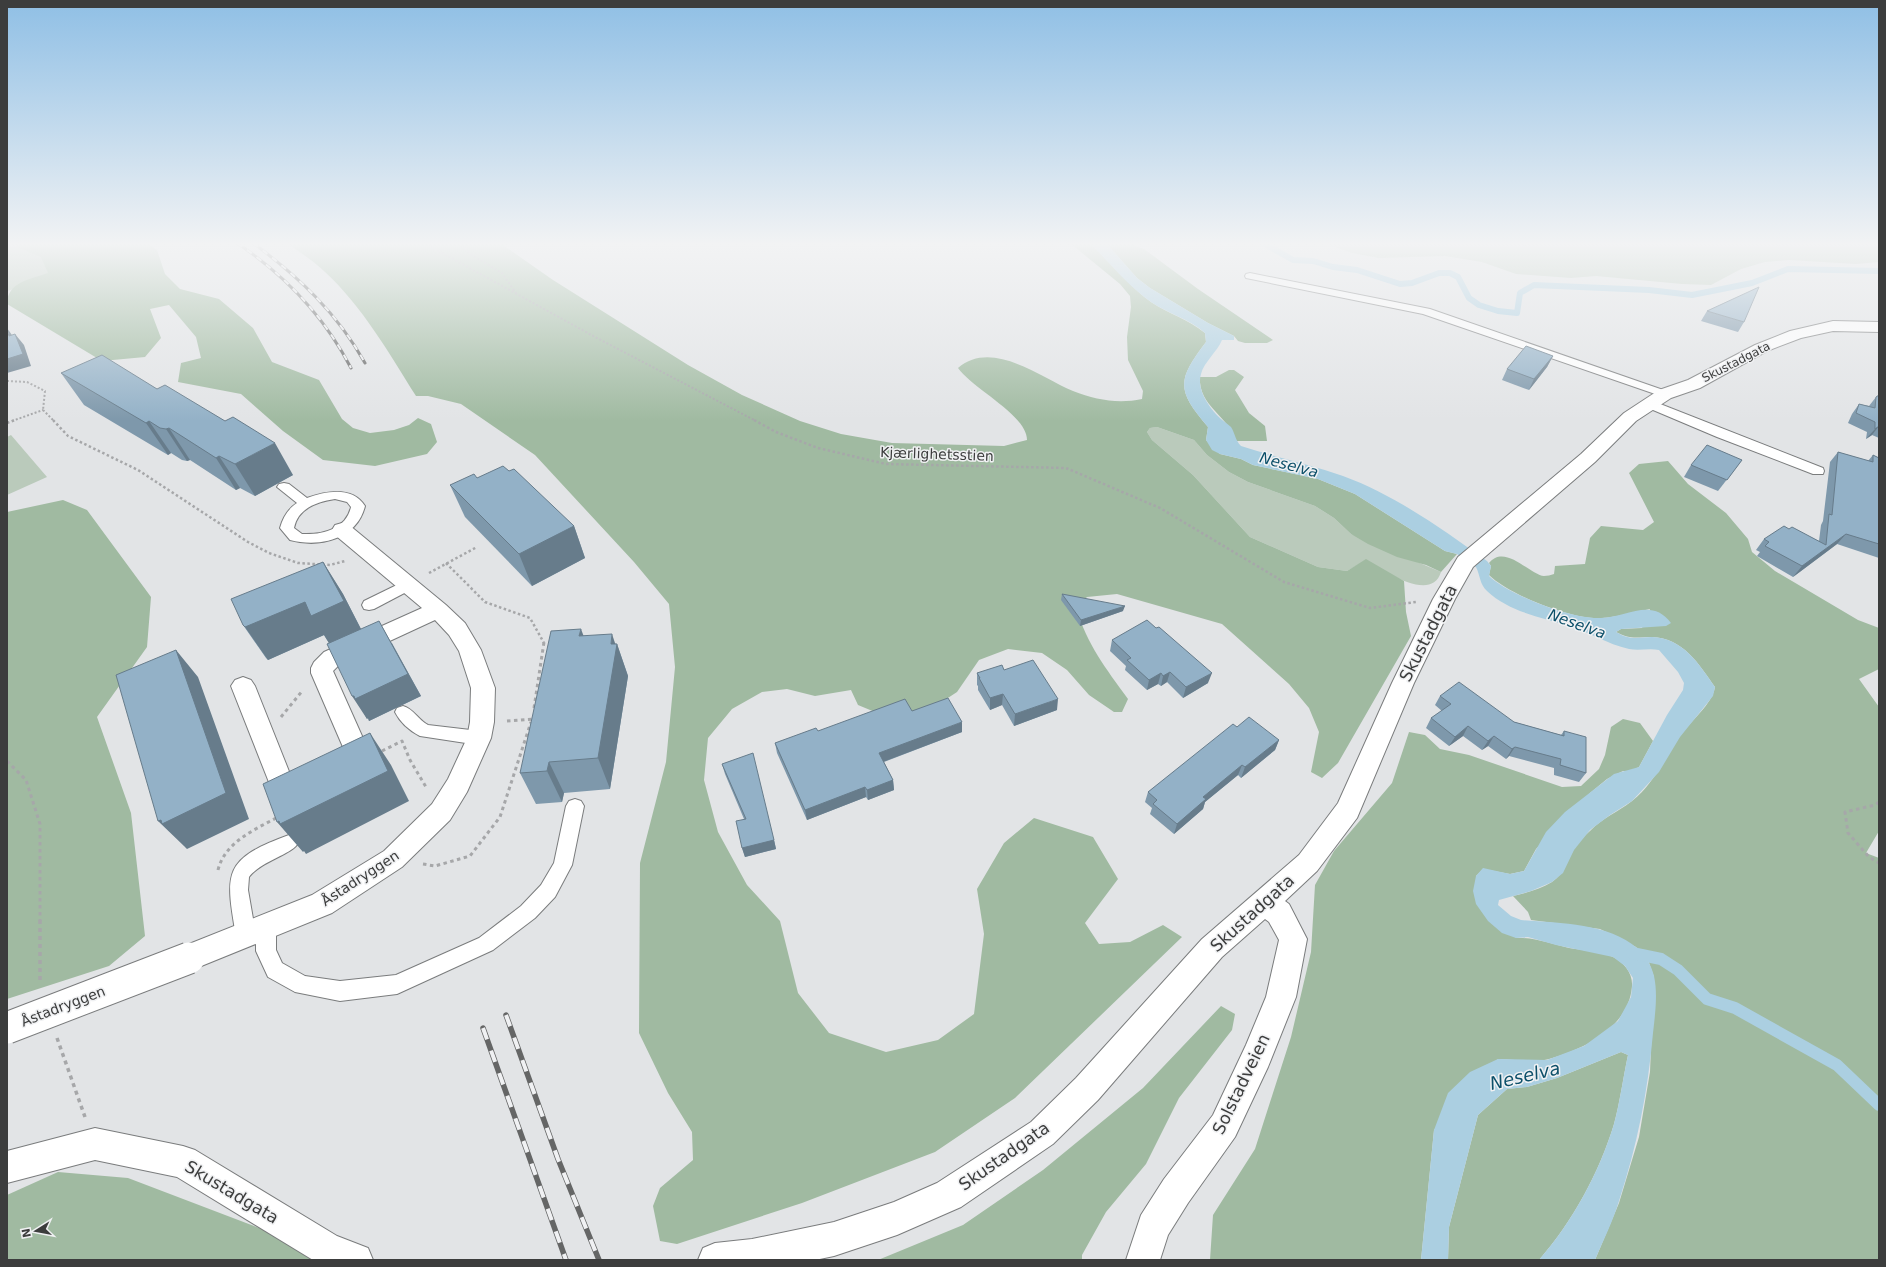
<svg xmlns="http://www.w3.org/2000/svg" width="1886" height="1267" font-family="'DejaVu Sans',sans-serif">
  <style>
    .green { fill: #bacabb }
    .forest { fill: #a0baa1 }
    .water { fill: #abcfe1 }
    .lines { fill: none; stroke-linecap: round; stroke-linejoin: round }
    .stream-far1 { stroke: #abcfe1; stroke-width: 6 }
    .stream { stroke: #abcfe1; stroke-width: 12 }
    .service-casing { stroke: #7a7c7d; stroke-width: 2 }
    .minor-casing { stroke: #7a7c7d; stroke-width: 2 }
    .path-far3 { stroke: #a6a7a9; stroke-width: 2; stroke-dasharray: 2 2; stroke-linecap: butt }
    .path-far2 { stroke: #a6a7a9; stroke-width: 2.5; stroke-dasharray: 2.5 2.5; stroke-linecap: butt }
    .path-far1 { stroke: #a6a7a9; stroke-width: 3; stroke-dasharray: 3.5 3.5; stroke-linecap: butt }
    .path { stroke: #a6a7a9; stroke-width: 3.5; stroke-dasharray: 4 4; stroke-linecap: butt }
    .service { fill: #fff; fill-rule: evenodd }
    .minor { fill: #fff; fill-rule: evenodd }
    .rail-far1-casing { stroke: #656666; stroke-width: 3 }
    .rail-casing { stroke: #656666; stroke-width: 5.5 }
    .rail-far1 { stroke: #f0f1f3; stroke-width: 2; stroke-dasharray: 6; stroke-linecap: butt }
    .rail { stroke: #f0f1f3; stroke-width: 4; stroke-dasharray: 12; stroke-linecap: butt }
    .minor-bridge-casing { stroke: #7a7c7d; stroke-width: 33; stroke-linecap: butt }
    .minor-bridge { stroke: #fff; stroke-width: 31 }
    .wall { fill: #7e98ab }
    .shaded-wall { fill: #677c8b }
    .building { fill: #93b1c7; stroke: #677c8b }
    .labels { text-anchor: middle; stroke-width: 3; stroke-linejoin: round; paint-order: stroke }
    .far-street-label { font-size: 12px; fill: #3c3d3d; stroke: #f0f1f3 }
    .street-label { font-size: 14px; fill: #3c3d3d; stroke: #f0f1f3 }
    .water-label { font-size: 15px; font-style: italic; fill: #0d506a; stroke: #f0f1f3 }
    .near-street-label { font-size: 17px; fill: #3c3d3d; stroke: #f0f1f3 }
    .near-water-label { font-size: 18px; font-style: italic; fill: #0d506a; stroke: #f0f1f3 }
  </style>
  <rect width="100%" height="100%" fill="#e2e4e6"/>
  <g class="green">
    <path d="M7,243h77l-31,35 -46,13z"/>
    <path d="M1324,243h555v19l-23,2 -67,-4 -24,2 -24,7 -30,16 -29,-1 -86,-8 -25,2 -55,-4 -34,-12 -37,-6 -66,2 -27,-5z"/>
    <path d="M1157,427l37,13 13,15 22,17 19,10 67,24 19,12 17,16 90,38c-10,32 -59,-3 -75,-12l-19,11 -29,-4 -68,-30 -57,-62 -41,-35 -5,-8 3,-4z"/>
    <path d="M11,435l36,42 -40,18v-58z"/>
  </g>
  <g class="forest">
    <path d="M17,243h130l10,7 8,24 15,15 39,10 34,29 19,34 47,18 23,39 11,9 17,5 24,-3 15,-5 9,-7 13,6 6,18 -10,12 -52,12 -52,-6 -40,-29 -42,-37 -63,-12 3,-19 20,-5 -5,-21 -27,-32 -19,4 11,29 -16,19 -43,4 -95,-57c0,-22 24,-25 41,-31l-7,-16 -24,-10z"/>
    <path d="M288,243h212l53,37 135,85 54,30 58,26 41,13 51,9 112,3 23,-6c0,-25 -54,-51 -69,-72 34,-29 82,9 115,23 23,9 45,13 69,8l1,-8 -15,-31 -1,-23 4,-30 -1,-11 -10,-12 -50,-41h20c20,20 38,42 61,59 18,12 37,17 54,31l1,9c-29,38 -30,48 2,85l-2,13 14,14 21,5 12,6 65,14 37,15 90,57 12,3 -16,18 -15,-7 -29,-8 -29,-13 -17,-10 -17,-16 -19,-12 -67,-24 -19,-10 -22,-17 -13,-15 -37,-13 -7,1 -3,4 5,8 41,35 57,62 68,30 29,4 19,-12 38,22 2,31 5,24 -73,127 -16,15 -11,-6 8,-40 -10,-24 -20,-24 -67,-60 -105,-30 -30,3 -11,11c12,38 29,59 52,91l-6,13h-8l-25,-17 -22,-25 -25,-17 -34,-4 -29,11 -22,32 -32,21 -38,4 -29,-12 -7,-15 -36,6 -28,-7 -25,3 -30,17 -24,29 -4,42 14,52 29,53 33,36 18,72 31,40 57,19 52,-12 36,-26 10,-80 -7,-45 27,-46 30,-25 59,19 25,42 -33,44 14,21 31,-2 33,-17 19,12 -167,161 -80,54 -133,51 -125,41 -17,-3 -7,-35 7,-18 33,-28 -1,-28 -24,-39 -29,-60 1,-170 26,-101 9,-95 -6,-63 -35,-42 -99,-107 -74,-51 -33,-8h-12c-27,-43 -54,-90 -91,-124 -11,-11 -25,-19 -37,-29z"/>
    <path d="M1106,243h21l17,6 54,40 75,51 -6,3h-22l-7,-2 -4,-5 -26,-13 -58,-35 -13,-10z"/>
    <path d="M1229,370h5l10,7 -9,13 14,23 16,13 2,15h-31c-7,-25 -38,-35 -36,-64h16z"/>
    <path d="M1668,461l20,23 38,29 22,26 4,13 23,19 83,49 21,8v41l-20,10 20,28v124l-13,22 13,5v402h-284l24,-57 20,-66 11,-65 4,-95 -6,-17 -12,-13 -36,-18 -69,-9 -3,-8 -15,-16c13,-3 28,-7 39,-14 13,-9 14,-21 22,-33 4,-6 10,-13 16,-18 12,-13 28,-19 42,-30 23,-18 32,-43 48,-65 11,-16 32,-31 35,-49 -16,-23 -32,-49 -63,-50 -15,0 -21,3 -36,-5l5,-3 21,-1 8,-19c-15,3 -32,8 -48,9 -27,3 -93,-23 -113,-43l2,-9 -2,-3c16,-20 41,12 55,13 3,0 7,-1 10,-2l1,-8 30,-2 5,-26 11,-12 42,4 11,-8 -25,-49 10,-9z"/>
    <path d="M63,500l24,10 64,87 -4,50 -50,70 34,96 14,123 -36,30 -102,33v-487z"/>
    <path d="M1623,719l17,4 13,18 -14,26 -8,4h-8l-16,8 -17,14 -54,56 -12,22 -14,3 -27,-5 -7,7 40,62c18,-1 35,6 53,10 12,2 34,4 44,9 11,5 20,17 19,29 -3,41 -47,63 -83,73 -13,4 -37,0 -51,0l-64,71 -13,130h-211l3,-45 42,-66 36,-112 20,-85 4,-67 19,-34 58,-68 17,-51 16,3 15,14 29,6 93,32 19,-1 18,-17 6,-14 6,-28z"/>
    <path d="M1221,1006l14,8 -3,16 -53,68 -33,66 -40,48 -24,43v5h-204l85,-35 80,-55 100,-82z"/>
    <path d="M1621,1052l7,3c-5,23 -8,47 -14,69 -15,49 -41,97 -75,136h-91l1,-33 29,-112 29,-26 20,-2 30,-9z"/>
    <path d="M58,1172l70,6 215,82h-336v-65z"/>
  </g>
  <path class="water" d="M1090,243h16l31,35 13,10 58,35 26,13v4h-12c-5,12 -18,22 -21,34 -5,16 9,35 20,45 3,3 7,5 10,8 4,6 4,13 10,19 33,11 68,18 102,30 52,19 99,53 144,85l4,5 -2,10c20,19 84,44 112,42 26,-1 51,-21 70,5l-5,3 -45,3 -5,3c15,9 21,5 36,5 31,1 47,27 63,50l-2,9 -33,41 -21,35 -27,29 -22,14 -20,15 -16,20 -11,23 -11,9 -21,9 -32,9 -1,5 13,11 10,4c36,3 88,3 116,28 8,7 14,16 17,28 4,18 1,39 -1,57 -5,58 -16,113 -34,168 -6,20 -16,40 -24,59h-56c34,-39 60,-87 75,-136 6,-22 9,-46 14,-69l-7,-3 -64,26 -30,9 -20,2 -29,26 -29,112 -1,33h-27l13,-130 14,-37 22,-21 28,-13 49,1 37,-14 34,-25 13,-24 2,-19 -8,-12 -12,-9 -57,-12 -28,-8 -12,1 -14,-5 -14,-12 -12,-17 -3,-13 3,-15 7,-8 27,6 14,-3 22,-39 19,-20 49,-38 25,-7 28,-52 16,-25 1,-7 -6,-11 -19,-22c-10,-2 -20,1 -30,-1 -22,-5 -40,-17 -60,-23 -28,-9 -60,-14 -82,-35 -7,-6 -7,-16 -11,-24l-19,-13 -12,-3 -90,-57 -37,-15 -65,-14 -12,-6 -21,-5 -8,-4 -6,-10 2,-13c-32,-37 -31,-47 -2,-85l-1,-9c-17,-15 -36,-19 -54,-31 -23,-16 -41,-39 -61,-59z"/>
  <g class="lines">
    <path class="stream-far1" d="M1263,243l30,17 20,1 20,6 24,3 43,14 12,-1 27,-10h11l8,4 11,21 10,7 19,6 19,2 3,-20 14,-8 115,5 43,5 60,-12 36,-14 91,2"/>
    <path class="stream" d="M1632,953l29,6 17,11 29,29 28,9 102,57 42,40"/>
    <defs>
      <g id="service">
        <path d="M1250,273l180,36 239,83 2,2 -6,4 -4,-2 -238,-82 -177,-36 -1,-2 1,-2z"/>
        <path d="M1650,400l173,68 1,3 -1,3h-10l-96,-37 -71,-30 -2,-3 2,-3z"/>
        <path d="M284,483l5,1 18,14c20,-7 45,-12 58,8 -8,33 -45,42 -75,34l-10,-12c3,-11 8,-19 17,-25l-20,-16 2,-3zM335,499l12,3 4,5c-5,22 -28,28 -49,27l-8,-6c4,-20 23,-26 41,-29z"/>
        <path d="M407,580l5,1 2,4 -2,4 -38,20 -5,1 -5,-1 -2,-4 2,-4z"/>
        <path d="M403,706c11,3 15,14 25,19l51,6 6,2 2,5 -2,5 -6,2 -59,-9c-10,-5 -20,-14 -25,-24l2,-4z"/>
        <path d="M575,799l6,2 3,5 -12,59 -17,32 -20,21 -42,32 -96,44 -57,7 -45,-9 -27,-15 -12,-26v-23l3,-6 7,-3 7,3 3,6v22l6,13 23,13 35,5 56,-6 83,-37 42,-32 20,-21 13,-22 12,-57 3,-5z"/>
        <path d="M289,835l6,3 3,5c-5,11 -37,18 -49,34l-1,13 8,46 -3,6 -7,3 -7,-3 -3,-6c-11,-64 -13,-77 53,-101z"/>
      </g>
      <g id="minor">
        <path d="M1833,321l46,1v10l-46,-1 -32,7 -34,13 -67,37 -29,10 -35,23 -41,41 -122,105 -18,32 -41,84 -57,135 -40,53 -32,30 4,3 18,35 -11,58 -28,70 -33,70 -47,66 -20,32 -8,25h-34l15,-45 23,-36 49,-64 33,-70 20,-48 13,-57 -10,-18 -4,-3 -43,38 -124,143 -45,44 -92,63 -64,28 -63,21 -19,4h-117l5,-12 12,-5 37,-4 82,-17 60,-20 43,-19 94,-61 45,-44 126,-139 97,-84 39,-52 54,-120 41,-84 25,-42 123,-103 43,-41 35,-23 29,-10 67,-35 35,-14z"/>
        <path d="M342,523l7,2 97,80 19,18 16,27 14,38 -1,34 -3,16 -24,54 -17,28 -48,47 -70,46 -143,58 -10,-3 -4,-10 4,-10 133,-53 72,-44 48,-47 16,-25 19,-41 3,-16 1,-34 -12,-37 -10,-16 -14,-15 -95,44 -7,7 37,83c0,16 -18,23 -31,18l-3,-7 3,-7 7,-4 -35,-81v-5l3,-6 10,-10 98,-44 -87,-73 -3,-5 3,-5z"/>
        <path d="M243,677l8,3 4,6 37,93 9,-1 9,3 4,7 -4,7 -20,5 -16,-5 -43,-109 4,-6z"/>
        <path d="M95,1128l88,18 12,4 142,86 31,12 5,12h-60l-136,-83 -82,-17 -88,23v-32z"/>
      </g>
    </defs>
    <use href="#service" class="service-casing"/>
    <use href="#minor" class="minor-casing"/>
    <g class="path-far3">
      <path d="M424,243l171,94 161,84"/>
      <path d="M459,243l13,12 30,18 14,20"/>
      <path d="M7,381l20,1 18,9 -2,19"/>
      <path d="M43,410l11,11"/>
      <path d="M12,421l31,-11"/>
    </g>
    <g class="path-far2">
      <path d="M53,420l15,16 70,34 110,72 21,11 29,10 32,2 15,-4"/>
      <path d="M754,420l22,12 42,16 68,16 180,4 94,40 124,74 86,26 46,-6"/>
      <path d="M7,423l8,-3"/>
      <path d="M446,563l39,39 45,16 14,25"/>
      <path d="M429,573l48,-26"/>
    </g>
    <g class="path-far1">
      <path d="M534,708l10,-66"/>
      <path d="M281,717l22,-27"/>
      <path d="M507,721l27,-2"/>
      <path d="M382,751l20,-10 8,19 16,27"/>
      <path d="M7,761l19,19 14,44v97"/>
      <path d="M1879,802l-4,3 -30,7 3,21 21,24 10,6"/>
      <path d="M423,864l12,2 35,-10 30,-39 31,-95"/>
      <path d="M218,870c7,-28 36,-40 60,-53"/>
    </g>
    <g class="path">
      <path d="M40,920v64"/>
      <path d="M57,1038l28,79"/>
    </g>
    <use href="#service" class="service"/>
    <use href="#minor" class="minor"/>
    <defs>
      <g id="rail-far1">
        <path d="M237,243c49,33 87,73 114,125"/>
        <path d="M253,243c46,34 84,70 112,120"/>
      </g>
      <g id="rail">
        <path d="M506,1015l52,144 41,101"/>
        <path d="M483,1028l83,232"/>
      </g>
    </defs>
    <use href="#rail-far1" class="rail-far1-casing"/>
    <use href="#rail" class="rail-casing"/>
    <use href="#rail-far1" class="rail-far1"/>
    <use href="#rail" class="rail"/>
    <defs>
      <path id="minor-bridge" d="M7,1028l182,-70"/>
    </defs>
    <use href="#minor-bridge" class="minor-bridge-casing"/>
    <use href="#minor-bridge" class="minor-bridge"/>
  </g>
  <g class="wall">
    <path d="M1707,311l37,11 -6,10 -37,-11z"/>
    <path d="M1553,356l-6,11 -18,23 -27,-10 5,-11z"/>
    <path d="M61,373l232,102 -38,21 -15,-8 -4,2 -46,-30 -3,1 -5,-1 -11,-7 -3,2 -84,-50z"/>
    <path d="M1879,395v43l-7,-3 -6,4 1,-7 -19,-9 4,-9 7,-10 10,2 7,-9z"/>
    <path d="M1838,452l30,9 5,-6 6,3v100l-42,-14 -44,33 -36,-21 3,-4 -4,-2 8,-11 25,-10 30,12 2,-16 2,-4 7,-59z"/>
    <path d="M1742,460l-24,31 -34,-14 7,-12z"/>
    <path d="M509,471l65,55 11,32 -53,28 -67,-69 -15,-32 27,-7z"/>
    <path d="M323,562l20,32 18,35 31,14 29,53 -52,25 -1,-3 -1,1 -38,-76 -5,-8 -56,25 -2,-2 -23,-33z"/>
    <path d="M1062,594l61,17 -43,15 -19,-26z"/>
    <path d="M583,636l34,8 11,32 -18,113 -46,4 -2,9 -26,2 -16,-31z"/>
    <path d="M1112,640l96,43 -25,15 -16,-16 -6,4 -3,-2 -11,6 -22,-20 1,-4 -16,-15z"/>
    <path d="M1004,670l53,40 -43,16 -12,-21 -12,5 -12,-20v-4l-1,-1v-12z"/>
    <path d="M1440,696l74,26 47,13 3,-4 22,42 -7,9 -25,-7v-7l-45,-12 -3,3 -18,-13 -6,4 -19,-14 -14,10 -23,-18 5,-10 11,-7 -7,-6z"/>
    <path d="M912,711l50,21 -78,30 9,18 1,10 -26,10 -2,-3 -59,23 -30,-67 -2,-10z"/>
    <path d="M1237,727l42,13 -4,10 -34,28 -3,-3 -33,27 -2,7 -29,25 -24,-20 2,-6 -7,-6 3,-10z"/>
    <path d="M722,764l52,76 2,9 -31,8 -3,-9 2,-29 -19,-45z"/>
  </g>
  <g class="shaded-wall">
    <path d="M7,328l7,10 -5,-2z"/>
    <path d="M15,334l9,11 7,21 -24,7v-14z"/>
    <path d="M1553,356l-6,11 -18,23 5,-11z"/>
    <path d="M149,421l22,32 -3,2 -22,-32z"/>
    <path d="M1879,426l-7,9 -6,4 9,-10z"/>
    <path d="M169,428l21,32 -3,1 -21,-32z"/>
    <path d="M275,443l18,32 -38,21 -20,-32z"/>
    <path d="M219,456l21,32 -4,2 -20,-32z"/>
    <path d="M574,526l11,32 -53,28 -13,-32z"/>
    <path d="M1846,534l-9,10 -44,33 9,-11z"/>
    <path d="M323,562l20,32 20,39 -31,15 -8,-13 -56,25 -23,-33z"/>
    <path d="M1125,606l-2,5 -43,15 1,-6z"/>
    <path d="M379,621l42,75 -52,25 -1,-3 -1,1 -15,-23z"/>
    <path d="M581,629l12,32 -14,-25z"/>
    <path d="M612,634l4,12 1,-2 11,32 -18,113 -12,-31 13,-114z"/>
    <path d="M176,650l22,27 51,142 -62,30 -3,-3 -26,-25z"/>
    <path d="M1170,672l-3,10 -6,4 2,-10z"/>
    <path d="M1161,673l-3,11 -11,6 2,-10z"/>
    <path d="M1212,673l-4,10 -25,15 3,-11z"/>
    <path d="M1003,694l-1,11 -12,5v-12z"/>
    <path d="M1058,699l-1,11 -43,16 1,-12z"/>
    <path d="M962,722v10l-82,31 -1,-10z"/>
    <path d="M1468,726l-5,10 -14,10 6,-9z"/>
    <path d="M370,733l21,32 18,36 -103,53 -2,-3 -1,1 -26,-30 2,-1z"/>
    <path d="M1494,736l-6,10 -6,4 6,-9z"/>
    <path d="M1279,740l-4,10 -34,28 4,-11z"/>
    <path d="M1515,747l-6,9 -3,3 6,-10z"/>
    <path d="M549,762l15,31 -2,9 -15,-31z"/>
    <path d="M1242,765l-4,10 -33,27 -2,7 -29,25 3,-10 26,-27z"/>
    <path d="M893,780l1,10 -26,10 -1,-10z"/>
    <path d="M865,787l1,10 -59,23 -2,-10z"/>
    <path d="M774,840l2,9 -31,8 -3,-9z"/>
  </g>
  <g class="building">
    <path d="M1759,287l-15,35 -37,-11z"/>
    <path d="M7,330l2,6 6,-2 8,20 -16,5z"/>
    <path d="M1526,346l27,10 -19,23 -27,-10z"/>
    <path d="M102,355l55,34 8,-4 60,36 8,-4 42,26 -40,21 -16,-8 -3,2 -47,-30 -3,1 -6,-1 -11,-7 -3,2 -85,-50z"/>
    <path d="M1879,395v31l-4,3v-7l-19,-9 3,-9 16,4 1,-11z"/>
    <path d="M1707,445l35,15 -15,20 -36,-15z"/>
    <path d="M1838,452l35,10v-7l6,3v86l-33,-10 -44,32 -37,-20 4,-4 -5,-3 20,-13 5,3 3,-2 34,18 3,-31 3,1z"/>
    <path d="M503,466l6,5 5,-2 60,57 -55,28 -69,-69 24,-11 3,4z"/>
    <path d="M323,562l21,39 -33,15 -6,-14 -60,25 -2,-2 -12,-26z"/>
    <path d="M1062,594l63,12 -44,14z"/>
    <path d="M1147,620l9,8 3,-1 53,46 -26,14 -16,-15 -7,4 -2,-3 -12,7 -22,-20 4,-2 -19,-18z"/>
    <path d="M379,621l29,53 -53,25 -1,-3h-2l-25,-52z"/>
    <path d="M581,629l-2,7 33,-2 -1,10h6l-19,114 -49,4 -2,9 -27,2 31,-142z"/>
    <path d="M176,650l50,143 -64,31 -1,-4 -3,1 -42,-146z"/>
    <path d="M1033,660l25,39 -43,15 -12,-20 -13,4 -11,-20h1l-3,-5 25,-8 2,5z"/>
    <path d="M1459,682l55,40 50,14v-5l22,6v36l-26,-8 1,-6 -46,-12 -3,2 -18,-13 -6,5 -20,-15 -13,11 -24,-19 20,-14 -11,-8z"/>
    <path d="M948,698l14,24 -83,31 14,27 -26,10 -2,-3 -60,23 -30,-67 41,-15 2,3 87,-32 7,12z"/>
    <path d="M1249,717l30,23 -34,27 -3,-2 -39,32 3,2 -29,25 -24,-20 4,-4 -9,-8 85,-68 4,3z"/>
    <path d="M370,733l18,38 -108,53 -1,-3 -2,1 -14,-38z"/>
    <path d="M753,753l21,87 -32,8 -6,-27 10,-2 -24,-55z"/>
  </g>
  <linearGradient id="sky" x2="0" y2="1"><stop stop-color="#8fbfe5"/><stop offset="0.58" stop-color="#f2f3f4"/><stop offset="1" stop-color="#f2f3f4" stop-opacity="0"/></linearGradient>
  <rect width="1886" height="421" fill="url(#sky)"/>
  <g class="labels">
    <g class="far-street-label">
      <text transform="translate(1736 362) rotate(-27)" y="4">Skustadgata</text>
    </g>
    <g class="street-label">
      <text transform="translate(937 454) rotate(2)" y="5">Kjærlighetsstien</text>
      <text transform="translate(360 878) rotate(-33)" y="5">Åstadryggen</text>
      <text transform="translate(63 1006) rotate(-21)" y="5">Åstadryggen</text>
    </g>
    <g class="water-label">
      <text transform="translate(1289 465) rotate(15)" y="5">Neselva</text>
      <text transform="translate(1577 624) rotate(20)" y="5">Neselva</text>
    </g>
    <g class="near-street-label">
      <text transform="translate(1428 633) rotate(-63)" y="6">Skustadgata</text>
      <text transform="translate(1252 913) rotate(-42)" y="6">Skustadgata</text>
      <text transform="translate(1241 1084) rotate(-64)" y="6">Solstadveien</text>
      <text transform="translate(1004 1156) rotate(-35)" y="6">Skustadgata</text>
      <text transform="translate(232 1192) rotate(31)" y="6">Skustadgata</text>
    </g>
    <g class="near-water-label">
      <text transform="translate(1525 1076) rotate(-13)" y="6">Neselva</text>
    </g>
  </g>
  <rect width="1886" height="1267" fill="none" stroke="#3c3d3d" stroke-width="16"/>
  <g transform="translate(36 1231) rotate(259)" stroke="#f0f1f3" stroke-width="3" paint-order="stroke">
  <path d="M0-3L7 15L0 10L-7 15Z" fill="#3c3d3d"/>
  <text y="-6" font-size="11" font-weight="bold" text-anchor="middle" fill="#3c3d3d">N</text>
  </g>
</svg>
